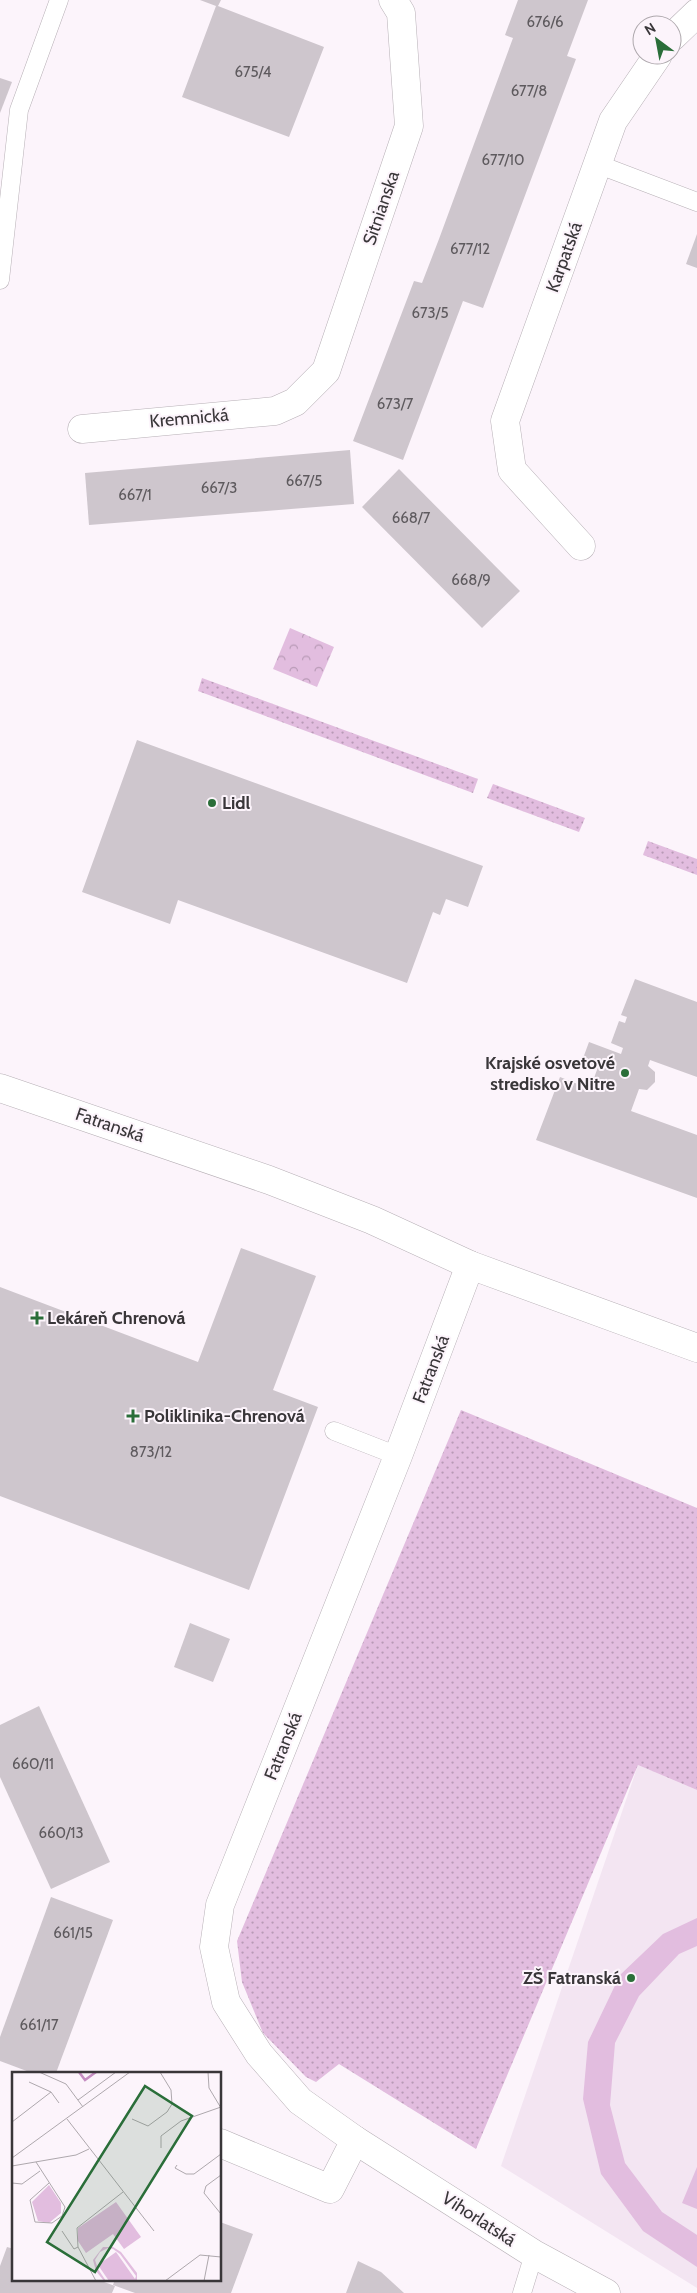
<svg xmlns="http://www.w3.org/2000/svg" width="697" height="2293" font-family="Cabin,sans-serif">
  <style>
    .built { fill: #f3e5f2 }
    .grass { fill: url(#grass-dots) }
    .park { fill: url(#park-crowns) }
    .pitch { fill: #e2bddf }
    .building { fill: #cec6cd }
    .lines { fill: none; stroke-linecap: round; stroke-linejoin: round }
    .lane-casing { stroke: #b7b0b6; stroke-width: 19 }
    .street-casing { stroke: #b7b0b6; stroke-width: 29 }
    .lane { stroke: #fff; stroke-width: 18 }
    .street { stroke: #fff; stroke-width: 28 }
    .poi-dot { fill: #2a6e39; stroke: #fcf4fb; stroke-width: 2 }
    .labels { text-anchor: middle; stroke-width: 4; stroke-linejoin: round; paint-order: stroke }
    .number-label { font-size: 15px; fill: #5e5a5e }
    .street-label { font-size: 18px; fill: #393639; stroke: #fcf4fb }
    .poi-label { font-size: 18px; font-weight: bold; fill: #393639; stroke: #fcf4fb; text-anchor: start }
    .inset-river { fill: none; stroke: #c58dc2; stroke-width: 2.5 }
    .inset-road { fill: none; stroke: #aea8ad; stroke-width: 1 }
    .view { fill: #2a6e39; fill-opacity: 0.15; stroke: #2a6e39; stroke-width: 2.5 }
    .inset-edge { fill: none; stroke: #393639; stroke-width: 2.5 }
  </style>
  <defs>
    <pattern id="grass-dots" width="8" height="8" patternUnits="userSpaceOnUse" patternTransform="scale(1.25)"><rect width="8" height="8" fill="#e2bddf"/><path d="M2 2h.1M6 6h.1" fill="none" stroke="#b89ab6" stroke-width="1.8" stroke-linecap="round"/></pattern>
    <pattern id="park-crowns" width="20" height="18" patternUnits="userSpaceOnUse" patternTransform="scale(1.25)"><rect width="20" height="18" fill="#e2bddf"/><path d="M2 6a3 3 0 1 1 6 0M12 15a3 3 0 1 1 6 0" fill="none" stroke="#b89ab6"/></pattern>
  </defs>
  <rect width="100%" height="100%" fill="#fcf4fb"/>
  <path class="built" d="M638,1765l59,25v498l-196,-122z"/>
  <g class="grass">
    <path d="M202,678l276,101 -5,14 -275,-102z"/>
    <path d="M493,784l92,34 -6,14 -92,-34z"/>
    <path d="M648,841l49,18v16l-54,-20z"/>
    <path d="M461,1410l236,98v282l-59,-25 -162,384 -137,-85 -23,18 -10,-5 -43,-44 -21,-51 -5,-41z"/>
  </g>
  <path class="park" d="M290,628l44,19 -17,40 -44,-18z"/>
  <g class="pitch">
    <path d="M697,1918v28l-18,8 -40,42 -24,47 -5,62 15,58 37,49 35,23v32l-54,-36 -42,-57 -18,-75 5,-57 32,-67 43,-41z"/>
    <path d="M697,2167v42l-15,-6z"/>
  </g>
  <g class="building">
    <path d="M200,0h21l-3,6 106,41 -35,90 -107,-40 34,-91z"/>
    <path d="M518,0h70l-21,56 9,3 -93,249 -20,-7 -60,159 -50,-19 61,-160 8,2 17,-44 74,-201 -8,-3z"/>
    <path d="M0,78l12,4 -12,31z"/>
    <path d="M697,234v34l-11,-4z"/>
    <path d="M350,450l4,54 -265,21 -4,-52z"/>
    <path d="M399,469l121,122 -38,37 -120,-121z"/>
    <path d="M137,740l346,126 -15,41 -22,-8 -6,16 -7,-3 -26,71 -229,-83 -8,24 -88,-32z"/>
    <path d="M635,979l62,23v75l-47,-17 -2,6 7,6v10l-8,8 -8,-1 -8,22 66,24v63l-161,-58 24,-63 30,12 8,-22 -16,-6 7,-19 32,12 2,-6 -12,-5 8,-22 6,2 2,-6 -6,-2z"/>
    <path d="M241,1248l75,28 -43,114 45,17 -69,183 -249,-94v-209l198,75z"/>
    <path d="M190,1623l40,16 -17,43 -39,-15z"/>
    <path d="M39,1706l71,156 -59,27 -51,-112v-52z"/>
    <path d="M51,1897l62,23 -57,153h-24l-32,-12v-24z"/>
    <path d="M220,2222l33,12 -22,59h-96l-22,-8 2,-6h105z"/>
    <path d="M7,2247l7,2v30h82l19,7 -3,7h-112v-27z"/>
    <path d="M358,2261l23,11 23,21h-58z"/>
  </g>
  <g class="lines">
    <defs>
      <g id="lane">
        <path d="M597,164l100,38"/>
        <path d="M0,280l19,-170 40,-110"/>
        <path d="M334,1431l64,25"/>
        <path d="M522,2293l12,-39"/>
      </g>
      <g id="street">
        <path d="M672,37l25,-24"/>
        <path d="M82,429l193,-18 20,-9 31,-31 83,-245 -8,-113 -8,-13"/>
        <path d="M581,546l-69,-76 -7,-49 108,-300 45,-66"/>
        <path d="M0,1088l269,92 103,40 98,45 227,83"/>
        <path d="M355,2140l179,114 72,39"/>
        <path d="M220,2143l110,46 25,-49 -55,-39 -41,-47 -33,-52 -12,-55 6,-42 178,-449 72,-191"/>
      </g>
    </defs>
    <use href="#lane" class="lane-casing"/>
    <use href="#street" class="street-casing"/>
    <use href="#lane" class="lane"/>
    <use href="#street" class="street"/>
  </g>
  <g class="poi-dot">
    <circle cx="212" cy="803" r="5"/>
    <circle cx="625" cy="1073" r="5"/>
    <path d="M34.5 1310.5h5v5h5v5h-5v5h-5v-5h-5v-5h5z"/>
    <path d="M130.5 1408.5h5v5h5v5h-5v5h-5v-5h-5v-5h5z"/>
    <circle cx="631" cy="1978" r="5"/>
  </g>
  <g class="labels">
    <g class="number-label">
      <text x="545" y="27">676/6</text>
      <text x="253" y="77">675/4</text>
      <text x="529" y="96">677/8</text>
      <text x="503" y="165">677/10</text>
      <text x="470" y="254">677/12</text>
      <text x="430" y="318">673/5</text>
      <text x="395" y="409">673/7</text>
      <text x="304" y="486">667/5</text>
      <text x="219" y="493">667/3</text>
      <text x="135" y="500">667/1</text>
      <text x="411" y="523">668/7</text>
      <text x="471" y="585">668/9</text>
      <text x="151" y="1457">873/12</text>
      <text x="33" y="1769">660/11</text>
      <text x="61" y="1838">660/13</text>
      <text x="73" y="1938">661/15</text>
      <text x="39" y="2030">661/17</text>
    </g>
    <g class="street-label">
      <text transform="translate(381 208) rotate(-71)" y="6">Sitnianska</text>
      <text transform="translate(564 257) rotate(-70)" y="6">Karpatská</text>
      <text transform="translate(189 418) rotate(-5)" y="6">Kremnická</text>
      <text transform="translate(110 1125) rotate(19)" y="6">Fatranská</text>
      <text transform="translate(431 1369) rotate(-69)" y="6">Fatranská</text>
      <text transform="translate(283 1746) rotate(-68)" y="6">Fatranská</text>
      <text transform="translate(479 2219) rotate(33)" y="6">Vihorlatská</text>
    </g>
    <g class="poi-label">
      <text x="222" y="809">Lidl</text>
      <text x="615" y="1069" text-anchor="end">Krajské osvetové<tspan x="615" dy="21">stredisko v Nitre</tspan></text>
      <text x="47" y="1324">Lekáreň Chrenová</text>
      <text x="144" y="1422">Poliklinika-Chrenová</text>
      <text x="621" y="1984" text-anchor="end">ZŠ Fatranská</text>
    </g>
  </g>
  <g transform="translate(12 2072)">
    <rect width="209" height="209" fill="#fcf4fb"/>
    <path d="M37,113l12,18v10l-12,10 -11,-2 -6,-19zM104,130l25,35 -17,12 -11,-15 -27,19 -8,-12v-13z" fill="#e2bddf"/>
    <path d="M91,175h10l8,5 16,21v8h-28l-11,-16 18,-13 19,27 1,-3 -16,-22 -7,-5 -5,-1 -8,4 -5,8 3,9 8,12h-2l-8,-10 -3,-11z" fill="#e2bddf"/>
    <path class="inset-river" d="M67,0l6,8 11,-8"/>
    <path class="inset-road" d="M27,0l27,12 17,23M196,0l1,16 12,20M17,10l22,10M66,28l38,-28M55,47l87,112M120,47l16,7 19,-14 5,-8 -1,-14 -11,-18M0,50l39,-30 8,11M149,76v-12l20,-15 40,-14M0,86l118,-86M24,90l29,45 -3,9 -10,7 -17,-1 -5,-22 19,-17M165,93l-2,3 11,6h8l27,-20M0,94l64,-11 13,-6M209,103l-15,11 -2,7 17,21M0,111l10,1 18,-13M50,159l12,18 4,-2 -1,-19 46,-36M66,175l18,34M153,209l35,-26 21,2M192,209l5,-26"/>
    <path class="view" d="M133,14l47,30 -97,156 -48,-30z"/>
    <rect width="209" height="209" class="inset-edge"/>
  </g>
  <g transform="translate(657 40) rotate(328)"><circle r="24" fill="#fcf4fb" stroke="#aea8ad"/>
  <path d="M0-4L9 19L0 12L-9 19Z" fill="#2a6e39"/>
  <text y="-8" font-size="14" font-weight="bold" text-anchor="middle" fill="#393639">N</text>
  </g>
</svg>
